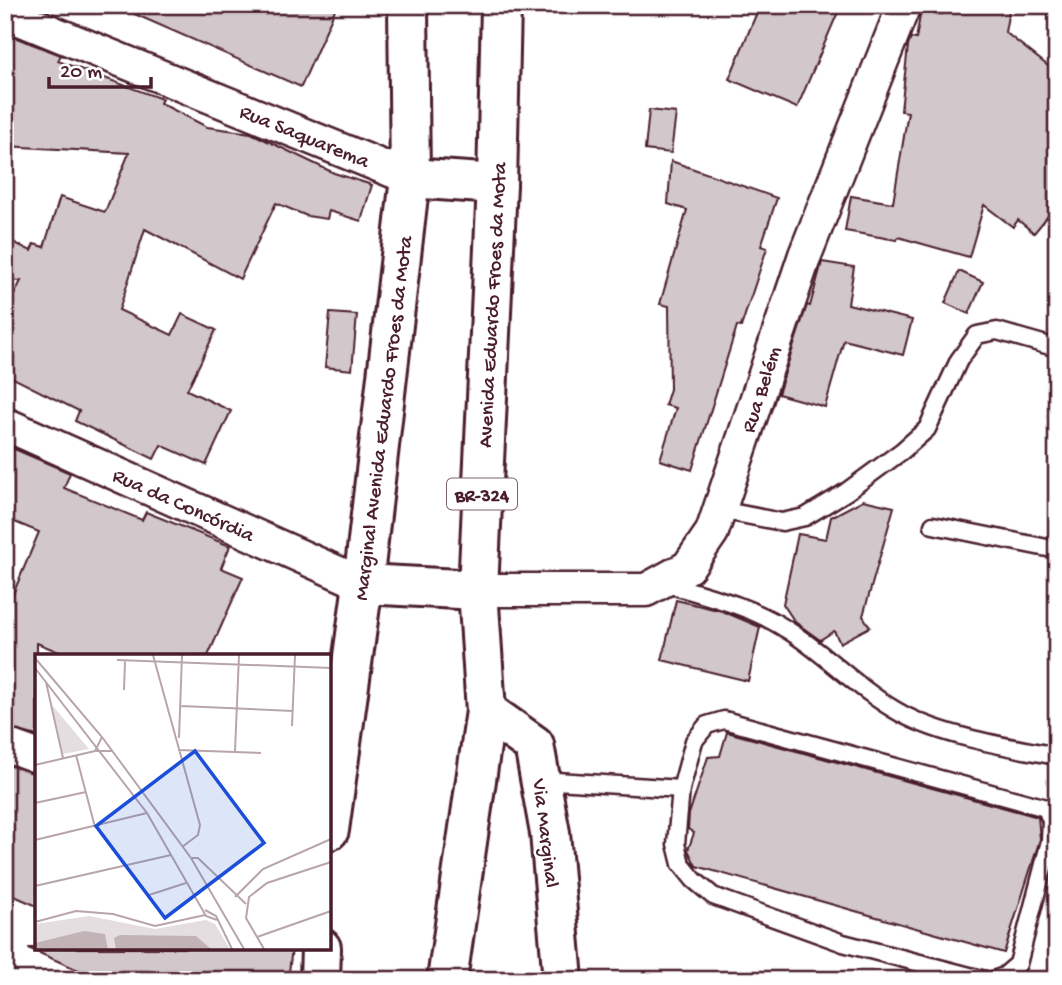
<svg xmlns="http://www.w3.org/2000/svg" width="1062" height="985" font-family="'Gochi Hand',sans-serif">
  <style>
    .building { fill: #d2c7cb; stroke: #4a1f2b; stroke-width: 2 }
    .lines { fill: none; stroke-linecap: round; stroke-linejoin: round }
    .lane-casing { stroke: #4a1f2b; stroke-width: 21 }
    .street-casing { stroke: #4a1f2b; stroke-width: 37 }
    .secondary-casing { stroke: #4a1f2b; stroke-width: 44 }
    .highway-casing { stroke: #4a1f2b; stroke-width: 44 }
    .lane { stroke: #fff; stroke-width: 16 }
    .street { stroke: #fff; stroke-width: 32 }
    .secondary { stroke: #fff; stroke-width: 38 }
    .highway { stroke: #fff; stroke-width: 38 }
    .labels { text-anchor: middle; stroke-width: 5; stroke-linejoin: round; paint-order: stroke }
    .shield { fill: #fff; stroke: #80626b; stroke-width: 2 }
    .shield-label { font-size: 19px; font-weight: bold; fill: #4a1f2b }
    .street-label { font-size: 21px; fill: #4a1f2b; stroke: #fff }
    .inset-road { fill: none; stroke: #b7a5aa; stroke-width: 2 }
    .view { fill: #1d4ed8; fill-opacity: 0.15; stroke: #1d4ed8; stroke-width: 3.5 }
    .inset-edge { fill: none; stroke: #4a1f2b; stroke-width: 3.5 }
  </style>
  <rect width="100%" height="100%" fill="#fff"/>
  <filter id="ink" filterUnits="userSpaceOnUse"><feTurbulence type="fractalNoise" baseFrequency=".0143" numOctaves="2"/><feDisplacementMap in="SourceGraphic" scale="14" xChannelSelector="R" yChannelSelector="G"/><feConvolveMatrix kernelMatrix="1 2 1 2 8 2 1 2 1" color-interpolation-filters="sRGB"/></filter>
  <g filter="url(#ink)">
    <g class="building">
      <path d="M114,5h223l-36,82z"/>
      <path d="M760,5h81l-44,103 -68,-29z"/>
      <path d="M944,5h66l-5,27 52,41v132l-23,28 -16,-13 -5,7 -29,-22 -15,52 -71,-20 -1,3 -52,-9 6,-35 42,7 15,-91 -7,-1 7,-65 3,-8 5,1 5,-29 21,4z"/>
      <path d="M14,37l47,18 -3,6 104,38 -2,4 47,24 44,6 83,40 38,12 -11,36 -32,-10 -2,8 -20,-3 -31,-13 -36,76 -95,-50 -26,81 53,25 10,-21 34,16 -29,60 44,21 -25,54 -45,-20 -7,14 -79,-38 4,-10 -74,-37v-61l16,-32 -16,-1v-42l26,13 3,-7 10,3 16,-50 45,15 24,-59 -124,-7v-90z"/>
      <path d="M649,110l27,3 -5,40 -26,-3z"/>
      <path d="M671,161l106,37 -16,48 6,2 -26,79 -4,-1 -45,144 -32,-10 16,-52 -11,-3 5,-16 -1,-83 -9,-2 27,-94 -19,-6z"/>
      <path d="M822,262l32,5 -6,37 64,16 -9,35 -59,-15 -19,67 -47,-13 29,-89 3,1z"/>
      <path d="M959,271l24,11 -14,32 -24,-11z"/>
      <path d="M330,313l27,2 -5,55 -27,-3z"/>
      <path d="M5,445l65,28 -6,15 78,32 4,-8 84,34 -9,22 22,9 -35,79h-139l-32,-13v93l-32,-9v-114l34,-81 -34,-14z"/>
      <path d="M863,500l31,7 -31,109 7,11 -30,16 -6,-12 -14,9 -25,-18 -12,-18 15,-70 28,5 5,-22z"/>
      <path d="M676,600l46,11 38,16 -12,54 -86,-21z"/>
      <path d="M727,732l311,85 2,22 -36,114 -308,-87 -8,-16 6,-17 -6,-4 1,-15 19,-57 12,-1z"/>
      <path d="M5,764l32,10v132l-32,-14z"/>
      <path d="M28,948h264l-4,32h-187z"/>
    </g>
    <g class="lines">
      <defs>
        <g id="lane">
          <path d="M720,510l62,12 23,-5 41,-25 56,-41 25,-22 32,-69 18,-25 20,-4 60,17"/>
          <path d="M933,525l124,25"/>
          <path d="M661,582c42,13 88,23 125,47 41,25 73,62 116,85 43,23 107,33 155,42"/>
          <path d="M541,780l140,9"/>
          <path d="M985,980l-142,-37 -130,-47 -19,-16 -13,-16 -5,-20 5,-55 13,-48 13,-16 17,-5 322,88 5,13 -1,20 -32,123 -14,12 -11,4"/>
        </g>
        <g id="street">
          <path d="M5,13l405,165"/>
          <path d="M5,424l358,160"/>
          <path d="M478,590h168l42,-23 24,-35 93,-277 99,-250"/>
          <path d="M6,745l31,11"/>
        </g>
        <g id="secondary">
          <path d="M486,711l48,34 16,88 13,147"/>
          <path d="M329,830l34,-246 47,-406 -2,-173"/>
          <path d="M320,980l1,-32"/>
        </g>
        <g id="highway">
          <path d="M410,178l87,6"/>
          <path d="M363,584l115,6"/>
          <path d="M447,980l39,-269 -8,-121 19,-406 4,-179"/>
        </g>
      </defs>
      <use href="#lane" class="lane-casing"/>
      <use href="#street" class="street-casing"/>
      <use href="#secondary" class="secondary-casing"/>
      <use href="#highway" class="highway-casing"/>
      <use href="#lane" class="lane"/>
      <use href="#street" class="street"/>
      <use href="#secondary" class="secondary"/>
      <use href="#highway" class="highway"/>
    </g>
  </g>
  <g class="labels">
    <rect class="shield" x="447" y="478.5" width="70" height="31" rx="5"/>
    <g class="shield-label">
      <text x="482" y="501">BR-324</text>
    </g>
    <g class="street-label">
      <text transform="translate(305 135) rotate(22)" y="7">Rua Saquarema</text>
      <text transform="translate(491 305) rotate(-87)" y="7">Avenida Eduardo Froes da Mota</text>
      <text transform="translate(760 389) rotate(-72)" y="7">Rua Belém</text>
      <text transform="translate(382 418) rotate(-83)" y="7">Marginal Avenida Eduardo Froes da Mota</text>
      <text transform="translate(184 504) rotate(24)" y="7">Rua da Concórdia</text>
      <text transform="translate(547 833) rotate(83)" y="7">Via Marginal</text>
    </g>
  </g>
  <g transform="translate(35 654)">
    <rect width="296" height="296" fill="#fff"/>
    <path d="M17,51l37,44 -26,5zM54,262l66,13 51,-9 9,4 15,25h-195v-25z" fill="#e5dee0"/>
    <path d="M49,277l21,3 3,15h-73v-6zM85,281l76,1 15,13h-95l-2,-11z" fill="#c1b3b6"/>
    <path class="inset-road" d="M118,1l47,170 -2,10 -16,12M0,4l67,79 89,121 53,91M82,6l214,8M0,14l112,145 59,103 11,4M11,28l17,76M89,36l1,-29M146,52l112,5M257,72l3,-71M67,83l-7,14h17M144,84l3,-83M143,96l83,3M200,97l4,-96M41,101l19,72M0,111l60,-14M0,149l51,-11M0,186l112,-27M157,204h6l48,46M0,232l136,-31M114,241l37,-12M200,243l28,-28 68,-30M170,256l11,6 16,33M0,268l41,-11 37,3 42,12 50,-11M222,283l74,-26M229,295l-18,-31 3,-21 18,-14 64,-21"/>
    <path class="view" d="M160,97l69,92 -99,75 -69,-92z"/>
    <rect width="296" height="296" class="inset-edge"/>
  </g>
  <rect width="1062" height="985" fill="none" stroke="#fff" stroke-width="28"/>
  <rect x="14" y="14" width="1034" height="957" fill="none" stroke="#4a1f2b" stroke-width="2.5" filter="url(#ink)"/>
  <path d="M49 77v10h102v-10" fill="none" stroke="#4a1f2b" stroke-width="3.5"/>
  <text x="60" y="77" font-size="21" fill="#4a1f2b" stroke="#ffffff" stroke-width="5" paint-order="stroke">20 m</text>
</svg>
